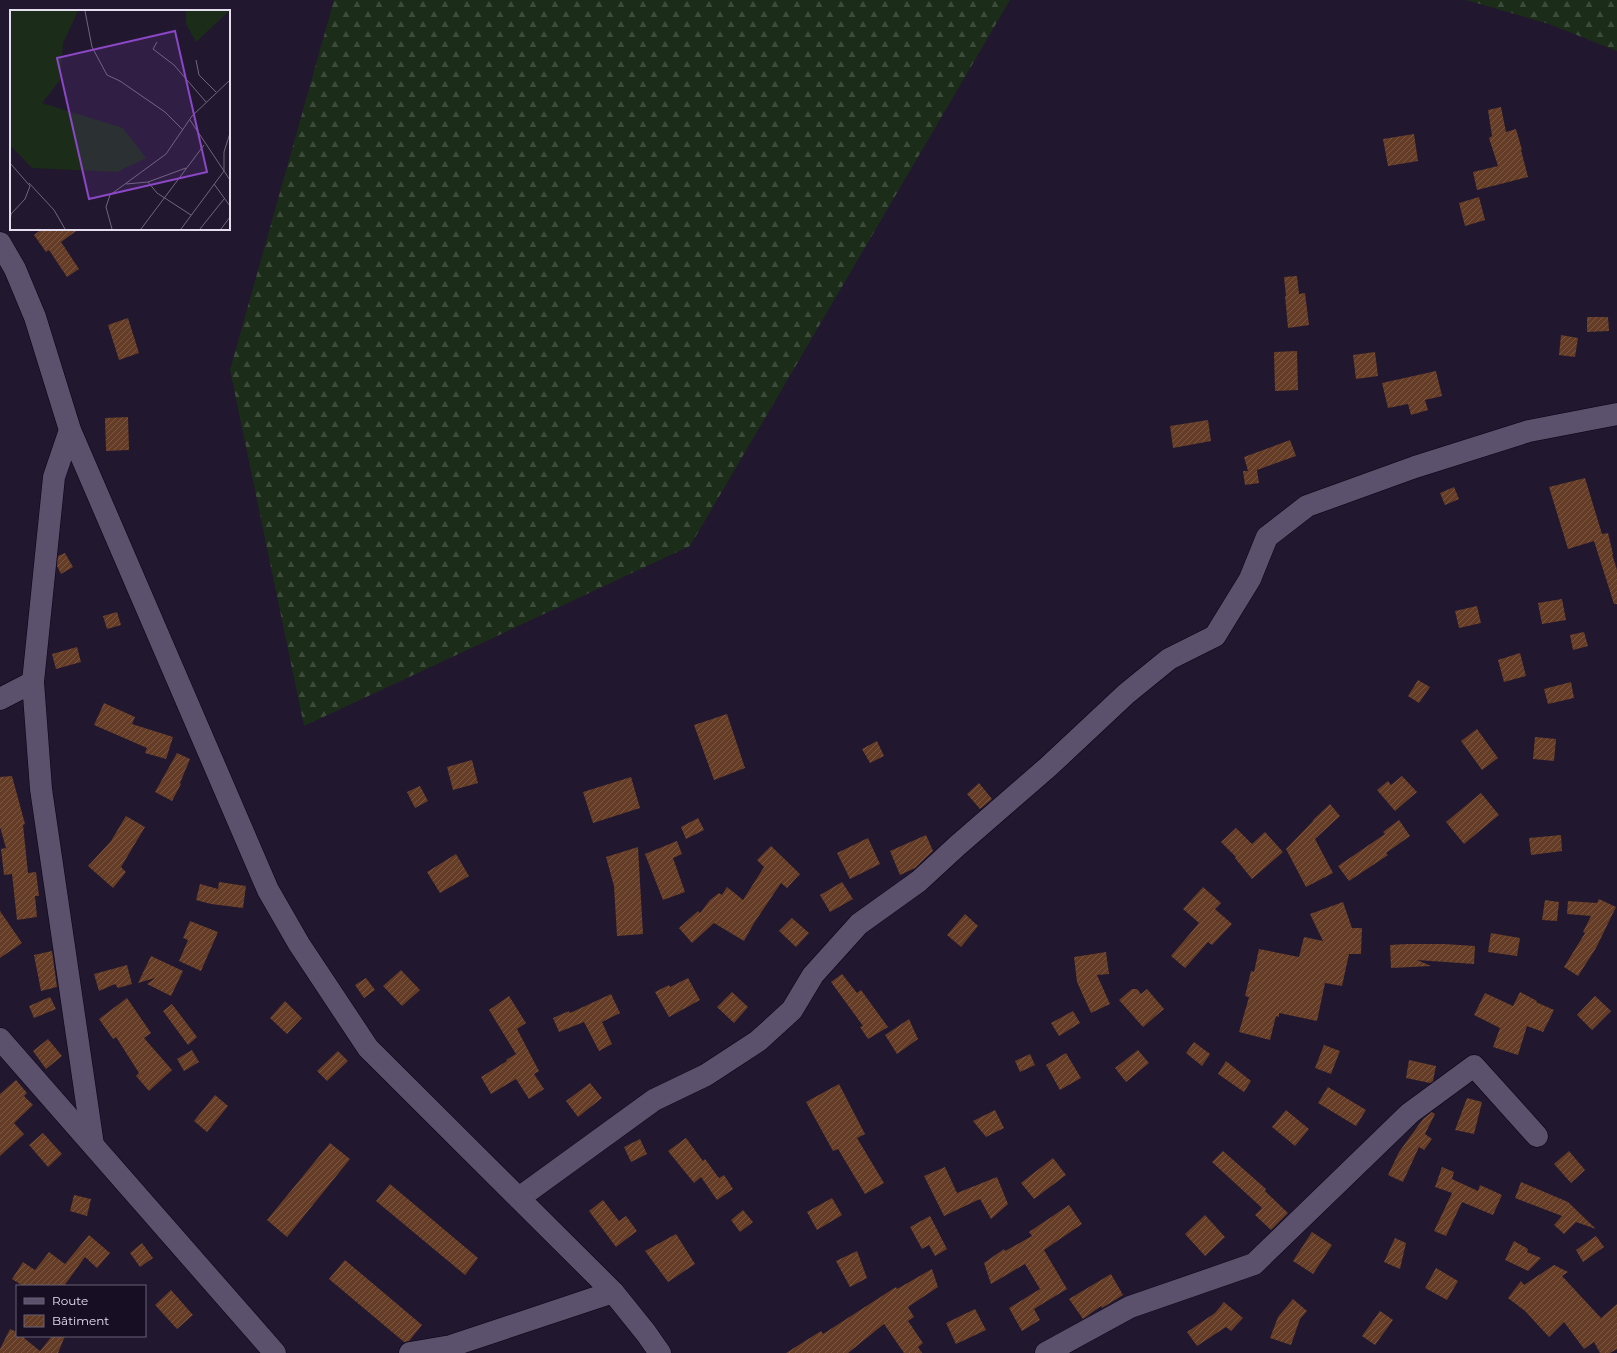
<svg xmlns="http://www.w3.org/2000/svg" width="1617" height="1353" font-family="Montserrat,sans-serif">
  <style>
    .forest { fill: url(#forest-firs) }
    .building { fill: url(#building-hatch) }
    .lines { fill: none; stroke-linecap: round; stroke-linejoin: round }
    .minor-casing { stroke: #0a0315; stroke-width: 23 }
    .minor { stroke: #5b516c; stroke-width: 22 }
    .inset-road { fill: none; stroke: #6f677b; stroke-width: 1 }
    .view { fill: #8b47c6; fill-opacity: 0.15; stroke: #8b47c6; stroke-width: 2 }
    .inset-edge { fill: none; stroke: #e4deee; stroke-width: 2 }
  </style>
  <defs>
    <pattern id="forest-firs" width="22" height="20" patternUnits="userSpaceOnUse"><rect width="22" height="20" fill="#1b2d18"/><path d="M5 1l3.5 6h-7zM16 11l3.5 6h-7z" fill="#3c4b3a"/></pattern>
    <pattern id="building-hatch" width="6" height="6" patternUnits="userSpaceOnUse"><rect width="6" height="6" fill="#653c26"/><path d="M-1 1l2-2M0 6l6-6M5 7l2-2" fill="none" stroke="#7b5846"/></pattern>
  </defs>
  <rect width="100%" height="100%" fill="#21172e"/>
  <g class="forest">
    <path d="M334,0h676l-320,546 -386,180 -74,-356z"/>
    <path d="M1466,0h151v51l-68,-27z"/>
  </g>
  <g class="building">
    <path d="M1501,107l5,25 10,-3 6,21h-1l7,27 -51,13 -4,-18 25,-6 -9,-28 3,-2 -4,-26z"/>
    <path d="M1414,134l4,27 -30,5 -5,-27z"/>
    <path d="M1479,197l6,23 -20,6 -6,-23z"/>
    <path d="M42,229h37l-18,13 18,27 -12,8 -18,-27 -3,2 -12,-17z"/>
    <path d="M1297,276l2,18 6,-1 4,32 -21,3 -3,-32h1l-2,-19z"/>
    <path d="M1587,317h21l1,14 -22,1z"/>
    <path d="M128,318l11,35 -20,7 -11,-35z"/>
    <path d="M1561,335l17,3 -3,19 -16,-2z"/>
    <path d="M1297,351l1,39 -23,1 -1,-39z"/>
    <path d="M1375,352l3,24 -22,3 -3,-24z"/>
    <path d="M1436,371l6,25 -17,4 3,10 -17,5 -3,-11 -20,4 -6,-25z"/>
    <path d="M128,417l1,33 -23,1 -1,-33z"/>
    <path d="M1208,420l3,21 -38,7 -3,-22z"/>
    <path d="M1290,440l6,16 -39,14 2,13 -14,2 -2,-14h5l-4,-14z"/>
    <path d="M1585,478l17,56 6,-1 5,21h-1l5,16v34h-3l-20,-63 -26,8 -19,-62z"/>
    <path d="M1454,487l5,12 -14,6 -5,-12z"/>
    <path d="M65,553l8,14 -12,7 -4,-8 1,-10z"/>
    <path d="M1562,599l4,21 -24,4 -4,-21z"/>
    <path d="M1477,606l4,17 -22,5 -4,-17z"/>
    <path d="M117,612l4,13 -14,4 -4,-13z"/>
    <path d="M1584,632l4,14 -15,4 -3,-15z"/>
    <path d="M77,647l4,15 -25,7 -4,-15z"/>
    <path d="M1520,653l6,23 -22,6 -6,-22z"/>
    <path d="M1418,680l12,7 -11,16 -11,-7z"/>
    <path d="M1571,682l3,16 -26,6 -4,-15z"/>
    <path d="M104,703l31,14 -3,7 41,13 -7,22 -21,-6 2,-5 -53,-23z"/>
    <path d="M727,714l18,54 -31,12 -20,-55z"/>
    <path d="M1477,729l21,29 -16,12 -21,-29z"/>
    <path d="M1535,737l21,2 -2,22 -21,-2z"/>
    <path d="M877,741l7,15 -14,7 -8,-14z"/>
    <path d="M177,753l13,6 -10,24 1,1 -9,17 -17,-9z"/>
    <path d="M472,760l6,23 -25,7 -6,-23z"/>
    <path d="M12,776l13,48 -2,1 5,48 8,-1 3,24h-4l2,21 -20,3 -5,-46 -8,1 -3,-26 5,-1 -6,-21v-50z"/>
    <path d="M1402,776l15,16 -22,19 -18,-21 11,-9 3,4z"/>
    <path d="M631,777l9,31 -47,15 -10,-31z"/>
    <path d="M979,783l13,16 -12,10 -13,-15z"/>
    <path d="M420,786l8,15 -13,7 -8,-16z"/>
    <path d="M1481,793l18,22 -35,29 -18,-22z"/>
    <path d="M1330,804l10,12 -25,23 18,34 -27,14 -20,-38 27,-28v-1z"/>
    <path d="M126,816l19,11 -24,40 5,5 -13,16 -25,-22 23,-25z"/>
    <path d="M698,818l6,12 -18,9 -5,-12z"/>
    <path d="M1399,820l11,16 -24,17 2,2 -39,26 -11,-15 47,-32 -2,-2z"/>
    <path d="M1236,828l16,16 13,-12 18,20 -31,27 -17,-21 1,-1 -15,-15z"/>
    <path d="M926,835l7,16 -18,17 -15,7 -10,-24z"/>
    <path d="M1561,835l1,16 -31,4 -2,-17z"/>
    <path d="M868,838l12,26 -30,15 -13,-26z"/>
    <path d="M677,841l5,13 -9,4 12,34 -22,8 -18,-46z"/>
    <path d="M771,846l29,28 -13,14 -6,-5 -27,40 -10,18 -30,-18 -22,20 -13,-15 19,-17 2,2 10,-13 9,-7 3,2 5,-8 16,13 21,-33 -7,-7z"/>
    <path d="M638,847l5,87 -26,2 -3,-50 -8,-29z"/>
    <path d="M456,854l13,22 -29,17 -13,-21z"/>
    <path d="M219,882l27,4 -3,22 -32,-4 -15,-4 4,-16 18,5z"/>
    <path d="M842,882l11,17 -23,13 -10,-17z"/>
    <path d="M1203,887l18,16 -6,6 17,15 -20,21 -4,-3 -23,26 -14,-12 28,-33 -16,-14z"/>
    <path d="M1599,899l17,8 -20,41 -18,28 -14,-9 21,-34 -2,-1 8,-16 -24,-2 1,-13 29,2z"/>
    <path d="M1545,900l14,2 -2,19 -15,-1z"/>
    <path d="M1343,902l9,26h10l-1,26h-12l-7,32 -17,-3 -8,38 -38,-8v4l-3,-1 -6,24 -31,-8 10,-35 -4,-1 6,-25 3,1 5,-23 40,8 5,-20 19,4 -13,-27z"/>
    <path d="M0,911l22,32 -22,15z"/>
    <path d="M965,914l13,12 -17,21 -14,-12z"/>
    <path d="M792,918l17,15 -13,14 -17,-16z"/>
    <path d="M190,921l28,11 -17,39 -22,-10 9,-21 -5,-2z"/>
    <path d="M1491,933l29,5 -3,18 -29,-4z"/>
    <path d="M1407,944h37l31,2 -1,18 -57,-4 14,6 -40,2 -1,-23z"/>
    <path d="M52,951l5,36 -16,4 -7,-36z"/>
    <path d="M1106,952l3,22 -12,1 13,29 -19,9 -14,-31 -3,-25z"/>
    <path d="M151,956l32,15 -12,25 -24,-12 8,-6 -17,5z"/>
    <path d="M127,965l5,19 -14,4 -3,-4 -16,7 -5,-17z"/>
    <path d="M401,970l19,20 -18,16 -19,-20z"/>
    <path d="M842,974l15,19 4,-3 27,37 -20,12 -8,-12 3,-1 -32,-44z"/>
    <path d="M366,978l9,12 -11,8 -9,-13z"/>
    <path d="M688,978l12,22 -31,17 -14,-25 14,-7 1,2z"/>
    <path d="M1132,989h5l4,5 6,-5 17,20 -21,18 -24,-27z"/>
    <path d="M732,992l16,15 -14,16 -17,-16z"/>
    <path d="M1520,992l17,9 -1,1 18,8 -11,22 -16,-6 -9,29 -25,-8 7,-19 -26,-13 11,-22 28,13z"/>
    <path d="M611,994l9,19 -18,9 10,22 -13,7 -15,-29 -25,10 -6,-14 16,-7 1,2z"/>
    <path d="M509,996l17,27 -9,6 22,42 -5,3 10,15 -15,10 -13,-20 -25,15 -10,-17 26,-16 -1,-1 10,-6 -27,-44z"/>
    <path d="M1595,996l16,15 -19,19 -15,-15z"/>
    <path d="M50,997l6,12 -22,9 -5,-12z"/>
    <path d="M127,998l24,35 -7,5 28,32 -23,21 -13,-15 3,-3 -23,-36 -3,2 -14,-20z"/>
    <path d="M285,1001l17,17 -15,16 -17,-16z"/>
    <path d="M172,1004l25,33 -9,8 -25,-34z"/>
    <path d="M1073,1011l7,12 -21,13 -8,-13z"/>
    <path d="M909,1019l9,20 -21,15 -12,-19z"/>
    <path d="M48,1039l14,17 -16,13 -13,-18z"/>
    <path d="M1194,1042l16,12 -8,12 -16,-13z"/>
    <path d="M1324,1045l16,6 -9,23 -16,-6z"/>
    <path d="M192,1050l7,12 -15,9 -7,-12z"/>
    <path d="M1138,1050l11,13 -23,19 -11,-14z"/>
    <path d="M338,1051l10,10 -21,20 -10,-10z"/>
    <path d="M1066,1053l15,25 -21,12 -14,-25z"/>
    <path d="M1030,1054l5,11 -15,7 -5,-11z"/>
    <path d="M1409,1060l27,6 -3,15 -3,2 -24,-5z"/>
    <path d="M1226,1061l25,20 -7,11 -26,-18z"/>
    <path d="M16,1080l11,13 -3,3 9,9 -19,18 10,11 -24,22v-62z"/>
    <path d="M590,1083l12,15 -24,19 -12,-16z"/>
    <path d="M839,1084l26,50 -8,4 27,45 -19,11 -27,-45 -5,2 -27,-49z"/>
    <path d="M1328,1087l38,23 -10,16 -38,-23z"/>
    <path d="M215,1095l13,11 -21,26 -13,-11z"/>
    <path d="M1467,1098l15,4 -8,32 -19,-4z"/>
    <path d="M995,1110l9,18 -18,9 -13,-16z"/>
    <path d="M1286,1110l23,19 -14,17 -23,-19z"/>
    <path d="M1432,1112l3,2 -10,20 7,5 -8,11 -5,-3 -16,35 -15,-7 11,-23 24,-33z"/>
    <path d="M43,1133l19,21 -14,13 -19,-22z"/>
    <path d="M686,1138l17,23 2,-2 14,19 5,-3 9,14 -16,11 -16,-23 -7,6 -26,-32z"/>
    <path d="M640,1139l7,15 -16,8 -7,-15z"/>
    <path d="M330,1143l20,16 -63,78 -20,-17z"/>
    <path d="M1223,1151l43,38 -1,2 23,22 -17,17 -16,-15 7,-7 -50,-46z"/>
    <path d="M1569,1151l16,19 -14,13 -17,-19z"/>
    <path d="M1053,1158l13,17 -32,24 -13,-16z"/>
    <path d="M945,1167l12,26 40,-16 11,27 -17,15 -11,-20 -36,17 -20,-40z"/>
    <path d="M1442,1167l12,5 -2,7 26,12 2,-6 22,10 -9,20 -31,-13 -16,34 -12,-5 18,-38 -17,-6z"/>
    <path d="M1521,1182l47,20 28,27 -20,-7 -12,12 -10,-9 8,-9 -47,-18z"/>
    <path d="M390,1184l88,74 -13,17 -89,-74z"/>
    <path d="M74,1195l17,4 -4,17 -17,-5z"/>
    <path d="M832,1198l10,17 -25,15 -10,-18z"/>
    <path d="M603,1200l16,21 7,-5 11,15 -21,16 -27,-36z"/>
    <path d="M1069,1205l13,19 -38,26 23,39 -33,20 6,11 -18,11 -13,-23 31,-19 -15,-25 -34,20 -7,-21 20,-14 1,2 27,-15 -3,-4z"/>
    <path d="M743,1210l10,12 -13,10 -9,-12z"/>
    <path d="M1205,1215l20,22 -20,19 -20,-22z"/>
    <path d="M930,1216l17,33 -12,7 -6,-11 -7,4 -12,-22z"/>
    <path d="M1312,1232l20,13 -19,29 -20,-13z"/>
    <path d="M676,1234l19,30 -27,18 -23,-31z"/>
    <path d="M89,1235l21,18 -13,15 -12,-11 -21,29h-41l-11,-7 11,-17 12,8 14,-18 16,12z"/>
    <path d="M1596,1236l8,11 -21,15 -7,-12z"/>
    <path d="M1395,1238l11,5 -6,26 -16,-7z"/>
    <path d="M1514,1241l14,8 -1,3 14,6 -13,13 -23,-11z"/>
    <path d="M142,1243l11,15 -13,9 -10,-14z"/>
    <path d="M857,1251l10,27 -17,9 -14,-26z"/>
    <path d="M345,1260l77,65 -13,16 -5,1 -75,-63z"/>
    <path d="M1554,1265l14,7 -6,4 39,42 16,-14v45l-7,4h-10l-6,-11 -10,7 -20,-27 -15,15 -24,-26 -17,-13 13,-17 3,4z"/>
    <path d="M1436,1268l22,13 -11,19 -22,-12z"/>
    <path d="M932,1269l6,18 -30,20 6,10 -6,4 15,22 -5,4 4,6h-18l-20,-29 -36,29h-62l35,-22 2,3 73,-47 1,2z"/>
    <path d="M1111,1274l12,21 -21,13 -1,-2 -18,13 -14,-20z"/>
    <path d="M171,1290l22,25 -16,14 -22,-24z"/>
    <path d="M1293,1299l14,12 -7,8 -9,26 -21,-7 8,-21z"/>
    <path d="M1224,1302l19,16 -12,13 -5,-4 -29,19 -10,-14 28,-19z"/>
    <path d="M975,1309l11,21 -30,14 -10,-21z"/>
    <path d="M1380,1311l13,9 -18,25 -13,-9z"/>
    <path d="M10,1329l7,3v4h8l-1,2 16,13 12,-15h13l-7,17h-58v-4z"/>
  </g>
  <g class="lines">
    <defs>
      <g id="minor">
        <path d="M0,243l15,26 20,48 35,113 198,460 31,54 69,104 245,244 33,41 14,20"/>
        <path d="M70,430l-16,47 -21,205 8,107 52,356"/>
        <path d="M0,699l33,-17"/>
        <path d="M0,1039l275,314"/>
        <path d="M519,1198l135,-98 52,-25 52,-34 34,-31 21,-35 46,-51 60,-43 38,-35 91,-79 78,-73 43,-35 46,-23 35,-57 17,-42 40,-31 108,-39 114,-36 88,-17"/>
        <path d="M410,1353l41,-7 162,-54"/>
        <path d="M1046,1353l84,-46 124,-43 156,-151 64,-47 63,70"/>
      </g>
    </defs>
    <use href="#minor" class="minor-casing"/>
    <use href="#minor" class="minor"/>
  </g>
  <g transform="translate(10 10)">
    <rect width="220" height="220" fill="#21172e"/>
    <path d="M0,1h68l-15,32 -3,37 -18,23 81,25 23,30 -29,14 -85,-4 -22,-23zM176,1h43l-33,31 -10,-18z" fill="#1b2d18"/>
    <path class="inset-road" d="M75,1l7,36 15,28 13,6 45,31 18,18M147,32l-4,7 21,16 32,37M186,50l3,15 17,17M180,110l40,60M0,153l20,23 -5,13 -14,15 -1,9M138,172l9,11 34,22M19,173l25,27 11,19M116,174l22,-2 38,-14M204,174l16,22M102,219l-6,-22 4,-12 56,-41 26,-38 38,-36M131,219l63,-84M171,219l43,-58v-19l6,-19M190,219l24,-30M211,219l9,-12"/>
    <path class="view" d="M165,21l32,141 -118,27 -32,-141z"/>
    <rect width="220" height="220" class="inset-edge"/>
  </g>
  <rect x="16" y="1285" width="130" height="52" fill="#170e24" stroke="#696175"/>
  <rect x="24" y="1298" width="20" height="6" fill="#5b516c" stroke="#696175"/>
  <text x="52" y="1305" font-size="12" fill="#e4deee">Route</text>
  <rect x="24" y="1315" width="20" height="12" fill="url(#building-hatch)" stroke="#696175"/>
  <text x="52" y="1325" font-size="12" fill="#e4deee">Bâtiment</text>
</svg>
